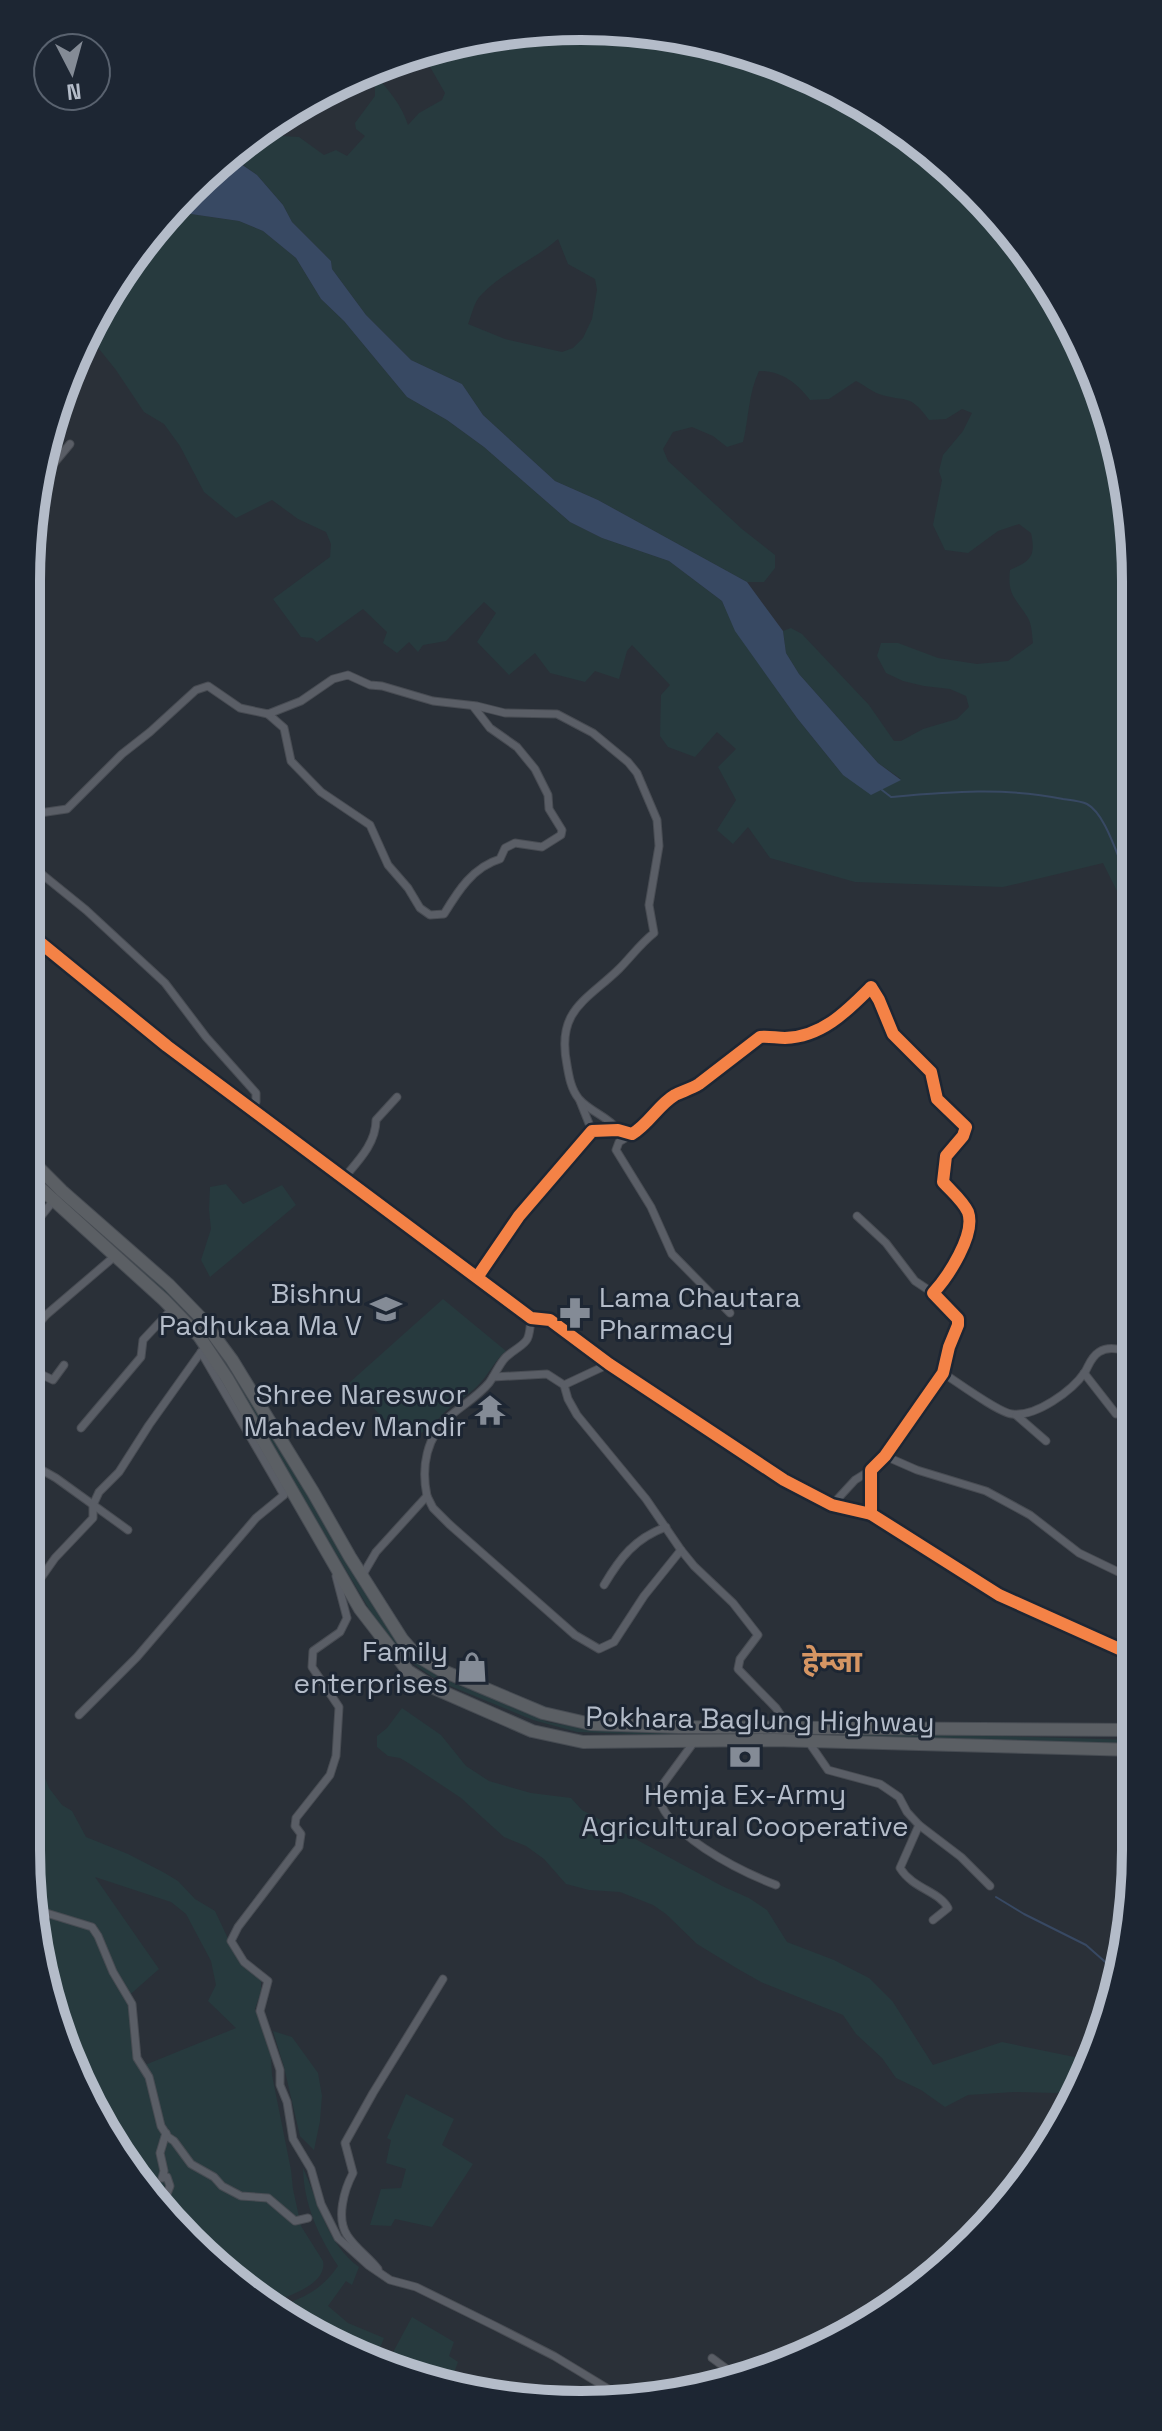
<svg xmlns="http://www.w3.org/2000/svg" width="1162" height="2431" font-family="'Space Grotesk','Noto Sans Devanagari',sans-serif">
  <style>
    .green { fill: #273a3e; fill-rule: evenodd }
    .water { fill: #384963 }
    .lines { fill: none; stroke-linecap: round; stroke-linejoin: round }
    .stream { stroke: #384963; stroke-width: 2 }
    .minor-casing { stroke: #484c53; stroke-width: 9 }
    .trunk-casing { stroke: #474c53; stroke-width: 14 }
    .minor { stroke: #5a5e66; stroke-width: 7 }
    .trunk { stroke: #5b5f64; stroke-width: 12 }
    .cycleway-casing { stroke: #1d2633; stroke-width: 17 }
    .cycleway { stroke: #f48246; stroke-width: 12 }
    .labels { text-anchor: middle; stroke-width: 6; stroke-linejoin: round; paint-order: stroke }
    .poi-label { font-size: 28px; fill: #b4bcc9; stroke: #1d2633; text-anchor: end }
    .street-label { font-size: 28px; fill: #b4bcc9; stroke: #1d2633 }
    .neighbourhood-label { font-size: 30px; font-weight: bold; fill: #d59563; stroke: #1d2633 }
    .rim { fill: none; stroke: #b4bcc9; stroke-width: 10 }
  </style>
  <rect width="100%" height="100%" fill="#2a3038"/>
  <g class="green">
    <path d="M581,26l109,11 104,31 125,73 103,102 72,126 37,139 2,415 -30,-60 -100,24 -148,-5 -85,-24 -22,-31 -15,17 -16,-14 19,-30 -18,-33 18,-18 -19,-17 -22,25 -27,-10 -8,-11 1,-41 9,-10 -38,-40 -5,6 -8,28 -24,-8 -10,11 -35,-9 -15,-20 -26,22 -32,-33 19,-29 -12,-11 -38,39 -23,4 -5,7 -9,-10 -12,11 -14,-10 4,-11 -24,-23 -46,33 -5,-4 -11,-1 -28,-38 57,-42 1,-13 -5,-12 -28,-13 -26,-19 -36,18 -32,-26 -24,-46 -16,-22 -20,-12 -28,-42 -29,-36 33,-62 50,-61 69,10 24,10 33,27 25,41 23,22 63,76 40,23 37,27 86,75 32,16 67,23 53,40 14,30 61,87 46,57 58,4 -23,-16 -79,-89 -13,-21 -3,-22 8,-3 11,6 67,71 25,36h7l22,-12 34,-10 12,-12 -3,-11 -16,-7 -26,-3 -21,-5 -17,-8 -9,-17 4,-13h17l40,15 39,6 31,-3 25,-18c-1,-8 -1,-18 -5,-25 -12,-20 -21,-22 -18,-48 21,-9 26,-14 21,-37l-12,-9 -21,7 -30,22 -23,-3 -12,-25 9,-45 -3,-9 4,-16 20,-24 9,-18 -10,-4 -16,10 -17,1c-20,-28 -23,-17 -50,-26 -8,-3 -15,-9 -23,-13l-27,18 -19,1c-14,-18 -29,-29 -51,-29 -11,23 -10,47 -16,71l-16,5 -14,-11 -21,-9 -19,5 -10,17 5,12 74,68 33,26v13l-11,14h-17l-149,-82 -43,-19 -72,-66 -21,-31 -51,-24 -45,-45 -34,-46 -1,-8 -39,-39 -9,-17 -26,-30 -15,-11 -26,19 -26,4 67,-55 5,3 37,2 25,18 12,-5 11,6 18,-20 -9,-7 -1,-6 20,-27v-20l-15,-3 9,-5 104,-31zM413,58l16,7 16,28 -3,7 -23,13 -11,12c-6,-19 -19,-35 -32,-49l20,-6zM558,239l10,25 27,15 2,11 -5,29 -9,19 -10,10 -11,4 -57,-13 -37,-15c4,-10 6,-22 13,-29 22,-23 53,-35 77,-56z"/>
    <path d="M28,1166l145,127 37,42 56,88 127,213 21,24 25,17 109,45 38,7 350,5 200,6v4l-234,-7 -214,-1 -111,-4 -44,-12 -95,-39 -30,-21 -36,-46 -145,-244 -30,-43 -29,-31 -142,-128z"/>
    <path d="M226,1184l17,20 39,-19 14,20 -86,72 -9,-17 10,-31 -2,-19 1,-23z"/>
    <path d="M443,1299l63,52c-11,9 -16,21 -25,31 -12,14 -29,21 -40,34 -8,9 -16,14 -25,21l-13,-12 -12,1 -42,-43z"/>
    <path d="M402,1708l39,27 25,31 23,15 42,12 40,5 11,12 140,76 27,12 18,12 20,32 47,18 35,18 24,24 40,63 69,-23 92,19 -15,28 -23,4 -42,-1 -46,3 -23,12 -24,-17 -25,-12 -14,-20 -26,-24 -13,-19 -82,-33 -23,-13 -41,-25 -31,-30 -13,-9 -33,-13 -31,-2 -23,-6 -22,-25 -18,-13 -22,-9 -43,-39 -51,-34 -10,-6 -12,-2 -11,-9v-11l10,-8z"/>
    <path d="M26,1731l23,57 13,17 10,6 14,26 42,17 35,18 15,9 17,18 20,12 25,53 21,16v11l-6,18 16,48 1,18 19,95 2,19 8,37 22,35c5,24 -39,37 -57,43l-51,-37 -74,-79 -85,-159 -30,-179zM95,1877l76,25 15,12 25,47 5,24 -8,16 28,27 -96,39c-11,-23 -5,-47 -15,-68l34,-30z"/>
    <path d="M273,2031l19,6 26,36 4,23 -2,25 -6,29 -14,-14 -16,-69z"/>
    <path d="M406,2094l48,25 -12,26 31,19 -41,63 -37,-8 -4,7 -21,-1 11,-36 20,-1 5,-19 -20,-6 5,-23 -4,-2z"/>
    <path d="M303,2168c16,35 24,76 56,99l-7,18 -6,-4 -18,25 20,17 36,15 -5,12 12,6 21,-39 42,25 -5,14 9,6 -5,14 31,16 7,-7 16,10 -35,-1 -169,-64 -31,-22c30,-9 48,-16 66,-42 -20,-31 -34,-61 -35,-98z"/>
  </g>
  <path class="water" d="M241,164l16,11 26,30 9,17 39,39 1,8 34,46 45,45 51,24 21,31 72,66 43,19 149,82 36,49 3,22 13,21 79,89 23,17 -30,15 -28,-20 -46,-57 -62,-87 -13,-30 -53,-40 -67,-23 -32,-16 -86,-75 -37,-27 -40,-23 -63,-76 -23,-22 -25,-41 -33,-27 -24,-10 -69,-10 20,-24 26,-4z"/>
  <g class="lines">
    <g class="stream">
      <path d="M882,790l9,7c58,-5 115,-10 172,2 7,1 18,2 24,5 21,11 33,64 46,86"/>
      <path d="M996,1897l28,17 62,31 34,30"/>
    </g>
    <defs>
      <g id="minor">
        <path d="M35,486l35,-42"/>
        <path d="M268,714l16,14 7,33 30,31 49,33 18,40 20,23 12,20 10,7 14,-1c14,-23 29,-47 56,-55l5,-11 10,-5 27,4 19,-12 1,-5 -13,-21 -1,-14 -13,-26 -18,-22 -27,-19 -17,-22"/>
        <path d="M26,815l41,-6 55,-55 28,-22 46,-42 12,-4 32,22 28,6 33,-13 32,-22 15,-4 22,10 12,1 51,15 44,5 28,7 52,1 36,19 35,29 9,11 20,47 2,26 -10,59 5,28c-14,11 -23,24 -35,36 -33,32 -63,41 -52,96 2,12 4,24 12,34 11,13 29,17 39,31"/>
        <path d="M26,858l7,9 53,43 79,73 41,54 50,56v9l-6,7"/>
        <path d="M26,931l141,115 364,272 19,2 59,44 175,116 48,25 39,9 128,81 136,61"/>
        <path d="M580,1101l12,30"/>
        <path d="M632,1134l-13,8 -3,8 35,57 21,47 58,59"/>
        <path d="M343,1179c14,-17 33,-35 33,-59l21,-23"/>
        <path d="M857,1216l29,27 29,38 18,12"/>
        <path d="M26,1235l28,-35"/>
        <path d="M478,1276l41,-60 73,-85 26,-1 14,4c17,-10 26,-29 43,-39 8,-4 16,-6 24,-11l61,-47c9,-1 16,1 25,1 37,-1 62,-27 86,-51l8,13 14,34 38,38 6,27 29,28 -3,9 -17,20 -3,26c8,9 20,19 25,30 8,22 -20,65 -35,81l25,26v6l-9,22 -6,26 -58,83 -14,14v44"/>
        <path d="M26,1338l20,-23 69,-59"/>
        <path d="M26,1367l27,13 11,-15"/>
        <path d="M943,1373c14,9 56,40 69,41 24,3 60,-23 73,-42 4,-7 6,-15 14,-20 11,-7 25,-2 35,3"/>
        <path d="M1084,1373l32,41 12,-4"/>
        <path d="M493,1377l54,-3 17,11 4,14 9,16 69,84 35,51 13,16 39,37 25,32 -18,24 -2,10 38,39 12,18"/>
        <path d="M564,1385l45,-21"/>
        <path d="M1016,1415l30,26"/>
        <path d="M81,1428l60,-71 2,-17 30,-32"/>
        <path d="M885,1456l32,14 69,21 44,24 49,38 56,27"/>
        <path d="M26,1461l30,17 72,52"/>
        <path d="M427,1496l6,12 16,16 126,111 24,14 15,-7 30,-46 37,-46"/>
        <path d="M832,1505l23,-25 16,-10"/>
        <path d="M336,1576l11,42 -7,14 -27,19 -1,16 27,40 -3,49 -6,19 -34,43 -1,8 6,8 -2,13 -61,80 -7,14 13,21 24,19 -8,30 20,59v15l7,17 6,37 18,30 10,35 17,34 30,27 22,15 26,7 79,39 59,30 71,43"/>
        <path d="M362,1576l14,-24 51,-56c-6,-29 -1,-59 23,-80 13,-11 28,-20 39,-33 6,-8 10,-19 17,-26 20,-17 23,-10 25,-39"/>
        <path d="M604,1585c16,-27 31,-47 62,-58"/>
        <path d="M26,1592l10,-7 19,-27 38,-40v-13l6,-13 20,-20 30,-47 52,-73"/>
        <path d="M79,1715l58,-58 119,-139 28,-23 -83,-143"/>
        <path d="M808,1741l20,29 52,14 19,13 8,15 12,13 -19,43c13,21 39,23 48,40l-15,12"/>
        <path d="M694,1742l-36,49c1,41 84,81 118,94"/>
        <path d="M919,1825l42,32 29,29"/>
        <path d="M35,1902l8,10 49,15 6,9 15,36 19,32 5,54 12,19 12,49 7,11 6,4 17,23 23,13 8,9 19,10 27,2 27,23 13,-3"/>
        <path d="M161,2209l9,-23 -3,-9 -5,1 2,-7 -4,-18 6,-20"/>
        <path d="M378,2269c-9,-12 -23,-21 -31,-34 -11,-17 -3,-45 6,-62l-8,-30 28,-50 70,-114"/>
        <path d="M712,2358l23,17"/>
      </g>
      <g id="trunk">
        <path d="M26,1155l36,36 107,94 32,33 31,42 81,132 37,65 52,82 14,16 25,15 102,43 48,11 87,3 458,3"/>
        <path d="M26,1175l138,125 35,36 28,42 133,231 48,62 28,18 96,42 51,11 191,-2 362,10"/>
      </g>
    </defs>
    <use href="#minor" class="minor-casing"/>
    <use href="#trunk" class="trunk-casing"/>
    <use href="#minor" class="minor"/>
    <use href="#trunk" class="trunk"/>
    <defs>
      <g id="cycleway">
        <path d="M26,931l141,115 364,272 19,2 59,44 175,116 48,25 39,9 128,81 136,61"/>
        <path d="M478,1276l41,-60 73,-85 26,-1 14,4c17,-10 26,-29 43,-39 8,-4 16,-6 24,-11l61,-47c9,-1 16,1 25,1 37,-1 62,-27 86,-51l8,13 14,34 38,38 6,27 29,28 -3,9 -17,20 -3,26c8,9 20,19 25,30 8,22 -20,65 -35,81l25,26v6l-9,22 -6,26 -58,83 -14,14v44"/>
      </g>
    </defs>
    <use href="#cycleway" class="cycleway-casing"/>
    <use href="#cycleway" class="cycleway"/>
  </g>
  <defs>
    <symbol id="school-bare" viewBox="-9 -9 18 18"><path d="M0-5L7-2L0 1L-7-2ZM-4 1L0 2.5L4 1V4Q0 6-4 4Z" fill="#848b96" stroke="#1d2633" stroke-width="2.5" paint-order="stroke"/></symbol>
    <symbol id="pharmacy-bare" viewBox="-9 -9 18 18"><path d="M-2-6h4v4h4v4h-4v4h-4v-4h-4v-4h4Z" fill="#848b96" stroke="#1d2633" stroke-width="2.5" paint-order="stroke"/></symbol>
    <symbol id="temple-bare" viewBox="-9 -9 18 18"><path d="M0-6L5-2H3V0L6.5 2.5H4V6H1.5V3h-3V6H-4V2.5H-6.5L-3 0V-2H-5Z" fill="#848b96" stroke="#1d2633" stroke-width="2.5" paint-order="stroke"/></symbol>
    <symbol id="shop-bare" viewBox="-9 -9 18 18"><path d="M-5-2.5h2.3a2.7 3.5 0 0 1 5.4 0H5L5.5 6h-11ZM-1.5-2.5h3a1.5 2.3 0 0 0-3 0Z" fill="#848b96" stroke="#1d2633" stroke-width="2.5" paint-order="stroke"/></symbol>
    <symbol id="bank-bare" viewBox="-9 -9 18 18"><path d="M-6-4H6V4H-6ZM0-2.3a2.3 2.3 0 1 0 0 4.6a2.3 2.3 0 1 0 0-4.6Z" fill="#848b96" stroke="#1d2633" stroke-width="2.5" paint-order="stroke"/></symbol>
  </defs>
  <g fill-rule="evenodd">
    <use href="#school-bare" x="364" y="1287" width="44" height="44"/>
    <use href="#pharmacy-bare" x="553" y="1291" width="44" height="44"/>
    <use href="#temple-bare" x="468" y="1388" width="44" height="44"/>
    <use href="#shop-bare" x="450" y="1645" width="44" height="44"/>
    <use href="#bank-bare" x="723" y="1735" width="44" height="44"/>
  </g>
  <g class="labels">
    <g class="poi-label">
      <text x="362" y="1303">Bishnu<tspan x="362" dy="32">Padhukaa Ma V</tspan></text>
      <text x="599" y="1307" text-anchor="start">Lama Chautara<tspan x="599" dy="32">Pharmacy</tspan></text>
      <text x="466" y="1404">Shree Nareswor<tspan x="466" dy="32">Mahadev Mandir</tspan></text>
      <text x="448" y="1661">Family<tspan x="448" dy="32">enterprises</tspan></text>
      <text x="745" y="1804" text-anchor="middle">Hemja Ex-Army<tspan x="745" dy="32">Agricultural Cooperative</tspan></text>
    </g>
    <g class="street-label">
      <text transform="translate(760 1719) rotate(1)" y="10">Pokhara Baglung Highway</text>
    </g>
    <g class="neighbourhood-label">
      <text x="832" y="1672">हेम्जा</text>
    </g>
  </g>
  <path d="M0 0H1162V2431H0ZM581 40H581A541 541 0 0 1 1122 581V1850A541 541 0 0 1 581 2391H581A541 541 0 0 1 40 1850V581A541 541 0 0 1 581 40Z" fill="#1d2633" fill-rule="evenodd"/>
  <path class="rim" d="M581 40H581A541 541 0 0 1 1122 581V1850A541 541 0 0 1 581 2391H581A541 541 0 0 1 40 1850V581A541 541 0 0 1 581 40Z"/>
  <g transform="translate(72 72) rotate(174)"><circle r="38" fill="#1d2633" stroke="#59626f" stroke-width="2"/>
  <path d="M0-6L14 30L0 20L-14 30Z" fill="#848b96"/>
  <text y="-12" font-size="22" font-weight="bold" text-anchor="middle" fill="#b4bcc9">N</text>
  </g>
</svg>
